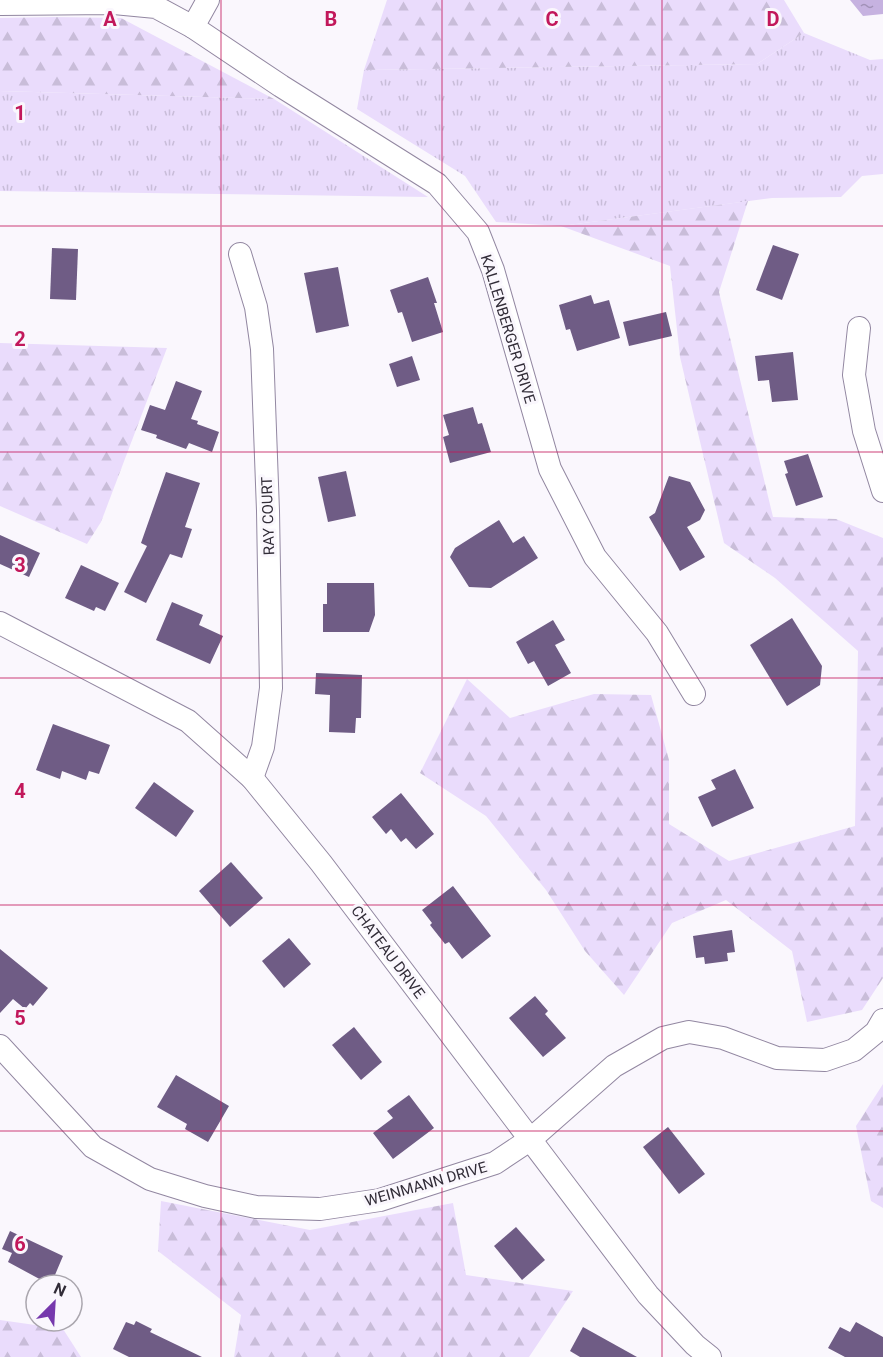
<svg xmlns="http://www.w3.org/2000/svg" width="883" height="1357" font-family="Roboto,sans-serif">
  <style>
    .grass { fill: url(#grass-tufts) }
    .forest { fill: url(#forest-firs) }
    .water { fill: url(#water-ripples) }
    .building { fill: #6f5c85 }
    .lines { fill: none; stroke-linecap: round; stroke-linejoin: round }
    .minor-casing { stroke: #9287a1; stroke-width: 24 }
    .minor { stroke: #fff; stroke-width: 22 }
    .grid { fill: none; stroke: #c2185b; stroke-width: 1.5; stroke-opacity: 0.55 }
    .labels { text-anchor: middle; stroke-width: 6; stroke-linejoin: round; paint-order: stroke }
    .street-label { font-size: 15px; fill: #322d38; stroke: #faf7fd }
    .grid-label { font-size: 20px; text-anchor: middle; font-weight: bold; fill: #c2185b; stroke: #faf7fd; stroke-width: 6; stroke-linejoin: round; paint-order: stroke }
  </style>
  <defs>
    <pattern id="grass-tufts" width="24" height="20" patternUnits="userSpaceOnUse" patternTransform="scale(1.5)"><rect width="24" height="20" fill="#eadcfc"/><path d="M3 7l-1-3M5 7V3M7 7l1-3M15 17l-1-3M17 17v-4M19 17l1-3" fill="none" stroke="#c9bdd9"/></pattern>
    <pattern id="forest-firs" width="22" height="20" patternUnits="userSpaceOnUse" patternTransform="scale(1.5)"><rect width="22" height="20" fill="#eadcfc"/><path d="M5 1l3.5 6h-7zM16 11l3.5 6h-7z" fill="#c9bdd9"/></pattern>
    <pattern id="water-ripples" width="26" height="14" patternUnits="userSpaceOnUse" patternTransform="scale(1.5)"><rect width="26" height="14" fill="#c6b2e0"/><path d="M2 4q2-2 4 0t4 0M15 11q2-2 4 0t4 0" fill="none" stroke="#a191b7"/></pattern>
  </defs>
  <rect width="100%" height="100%" fill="#faf7fd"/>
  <g class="grass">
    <path d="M804,33l66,27 13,-1v115l-21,2 -21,21 -69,1 -211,28 -65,-4 -31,-46 -108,-67 7,-39 393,-6z"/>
    <path d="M0,91l274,8 154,98 -428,-6z"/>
  </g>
  <g class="forest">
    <path d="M387,0h397l20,33 -47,31 -393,6z"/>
    <path d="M54,17l67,1 153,81 -274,-8v-73z"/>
    <path d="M748,201l-29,91 54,225 63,2 47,19v440l-21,32 -55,12 -15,-71 -66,-51 -54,23 -48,72 -39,-44 -39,-61 -60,-74 -66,-43 47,-94 43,39 84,-24 57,1 18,65v64l60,37 126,-35 3,-175 -83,-73 -51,-35 -44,-186 -10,-91 -109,-40z"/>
    <path d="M0,343l167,5 -66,174 -14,22 -87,-38z"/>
    <path d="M883,1084v124l-12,-7 -15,-75z"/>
    <path d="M161,1201l149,29 143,-27 13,72 107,16 -44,66h-295l7,-42 -83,-64z"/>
    <path d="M0,1320l63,9 18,28h-81z"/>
  </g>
  <path class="water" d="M850,0h33v14l-20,2z"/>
  <g class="building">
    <path d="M773,245l26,9 -17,46 -26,-10z"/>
    <path d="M52,248l26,1 -2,51 -26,-1z"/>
    <path d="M338,267l11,59 -33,7 -12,-60z"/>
    <path d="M428,277l9,26h-3l9,29 -31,10 -10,-30 -4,1 -8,-23z"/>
    <path d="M591,295l3,9 15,-4 11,38 -43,13 -7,-22 -4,1 -7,-25z"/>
    <path d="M666,312l6,24 -43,10 -6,-24z"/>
    <path d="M793,352l5,48 -26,2 -3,-22 -11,1 -3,-25z"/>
    <path d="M412,356l8,24 -23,7 -8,-23z"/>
    <path d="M176,381l26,10 -11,28 7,2 -1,3 22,8 -7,20 -23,-9 -3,6 -30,-11 1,-3 -16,-5 9,-25 15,5z"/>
    <path d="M473,407l5,17 4,-1 9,29 -41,11 -7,-26 6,-2 -6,-20z"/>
    <path d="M808,454l15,43 -27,9 -11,-32 3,-1 -4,-12z"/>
    <path d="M346,471l10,45 -28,6 -10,-45z"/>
    <path d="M166,472l34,11 -15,44 7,2 -10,29 -12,-4 -24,49 -22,-11 23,-46 -6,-3z"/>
    <path d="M669,476l21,6 15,28 -5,10 -13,7 18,30 -25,14 -31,-54 6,-4z"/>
    <path d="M499,520l14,23 11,-7 14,22 -47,30 -22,-1 -19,-30 5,-9z"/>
    <path d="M0,535l40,18 -11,24 -29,-13z"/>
    <path d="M81,565l38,18 -14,28 -9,-4 -2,4 -29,-13z"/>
    <path d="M327,583h47l1,32 -6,17h-46v-28h4z"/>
    <path d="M172,602l31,13 -4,10 24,11 -13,28 -54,-24z"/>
    <path d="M792,618l30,48 -2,19 -33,21 -37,-61z"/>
    <path d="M553,620l12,20 -10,5 16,28 -23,13 -14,-25 -6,3 -12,-22z"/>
    <path d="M316,673l46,2 -1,43h-5l-1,15 -26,-1 1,-37 -15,-1z"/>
    <path d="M53,724l57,21 -11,29 -10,-3 -3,9 -24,-9 -2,8 -24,-9z"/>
    <path d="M735,769l19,39 -42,19 -14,-30 18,-8 -5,-9z"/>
    <path d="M154,782l40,29 -18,26 -41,-29z"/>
    <path d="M401,793l33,41 -18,15 -10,-11 -5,4 -10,-13 -5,5 -14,-17z"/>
    <path d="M231,862l32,36 -33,29 -31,-36z"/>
    <path d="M453,886l38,50 -29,23 -13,-17 -4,2 -15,-19 2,-2 -10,-13z"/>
    <path d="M732,930l3,22 -8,1 1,8 -23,3 -1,-7 -8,1 -3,-22z"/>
    <path d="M289,938l22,26 -27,24 -22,-27z"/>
    <path d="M0,949l48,39 -15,18 -3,-3 -5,6 -12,-10 -13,14z"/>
    <path d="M535,996l13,15 -3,3 21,24 -23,19 -34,-39z"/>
    <path d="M354,1027l28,35 -21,18 -29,-35z"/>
    <path d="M176,1075l53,31 -21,36 -23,-13 2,-5 -30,-17z"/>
    <path d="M409,1095l25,33 -41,31 -20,-26 20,-15 -6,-7z"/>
    <path d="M668,1127l37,47 -26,20 -36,-47z"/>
    <path d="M516,1227l29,33 -23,20 -28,-34z"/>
    <path d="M10,1231l53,25 -11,26 -6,-2 -1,2 -37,-20 4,-9 -10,-4z"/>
    <path d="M136,1321l16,8 -2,3 52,25h-73l-16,-8 13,-27 8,3z"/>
    <path d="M856,1322l27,15v20h-38l-17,-9 12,-21 10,5z"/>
    <path d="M583,1327l54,30h-57l-10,-6z"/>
  </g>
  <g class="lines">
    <defs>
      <g id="minor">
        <path d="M208,0l-15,27 88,59 156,98 41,48 15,38 57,199 45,88 62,76 37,61"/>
        <path d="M0,4l114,-1 42,4 37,20"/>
        <path d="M240,254l16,53 6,42 6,162 3,177 -8,59 -11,31"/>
        <path d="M859,328l-5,47 10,56 19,60"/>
        <path d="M0,623l188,98 64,57 69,85 327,432 47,50 15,12"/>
        <path d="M0,1046l93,101 57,32 55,17 51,11 64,2 60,-9 115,-37 36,-24 83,-73 49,-28 26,-6 34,6 54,20 48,2 29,-10 22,-18 7,-12"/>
      </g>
    </defs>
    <use href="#minor" class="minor-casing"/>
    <use href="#minor" class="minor"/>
  </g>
  <path class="grid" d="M221,0v1357M442,0v1357M662,0v1357M0,226h883M0,452h883M0,678h883M0,905h883M0,1131h883"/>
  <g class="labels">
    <g class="street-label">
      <text transform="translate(508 329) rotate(73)" y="5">KALLENBERGER DRIVE</text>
      <text transform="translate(268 516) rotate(-92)" y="5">RAY COURT</text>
      <text transform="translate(388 952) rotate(53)" y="5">CHATEAU DRIVE</text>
      <text transform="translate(426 1184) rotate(-16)" y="5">WEINMANN DRIVE</text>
    </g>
  </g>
  <g class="grid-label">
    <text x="110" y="26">A</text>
    <text x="331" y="26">B</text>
    <text x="552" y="26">C</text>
    <text x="773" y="26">D</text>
    <text x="20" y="120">1</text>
    <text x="20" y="346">2</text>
    <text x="20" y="572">3</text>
    <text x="20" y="798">4</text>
    <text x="20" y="1025">5</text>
    <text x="20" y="1251">6</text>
  </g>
  <g transform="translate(54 1303) rotate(24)"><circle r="28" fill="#faf7fd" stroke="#aaa6ae" stroke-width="1.5"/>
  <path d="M0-4.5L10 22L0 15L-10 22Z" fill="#7638ad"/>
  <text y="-9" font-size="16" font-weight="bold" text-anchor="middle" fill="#322d38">N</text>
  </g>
</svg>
